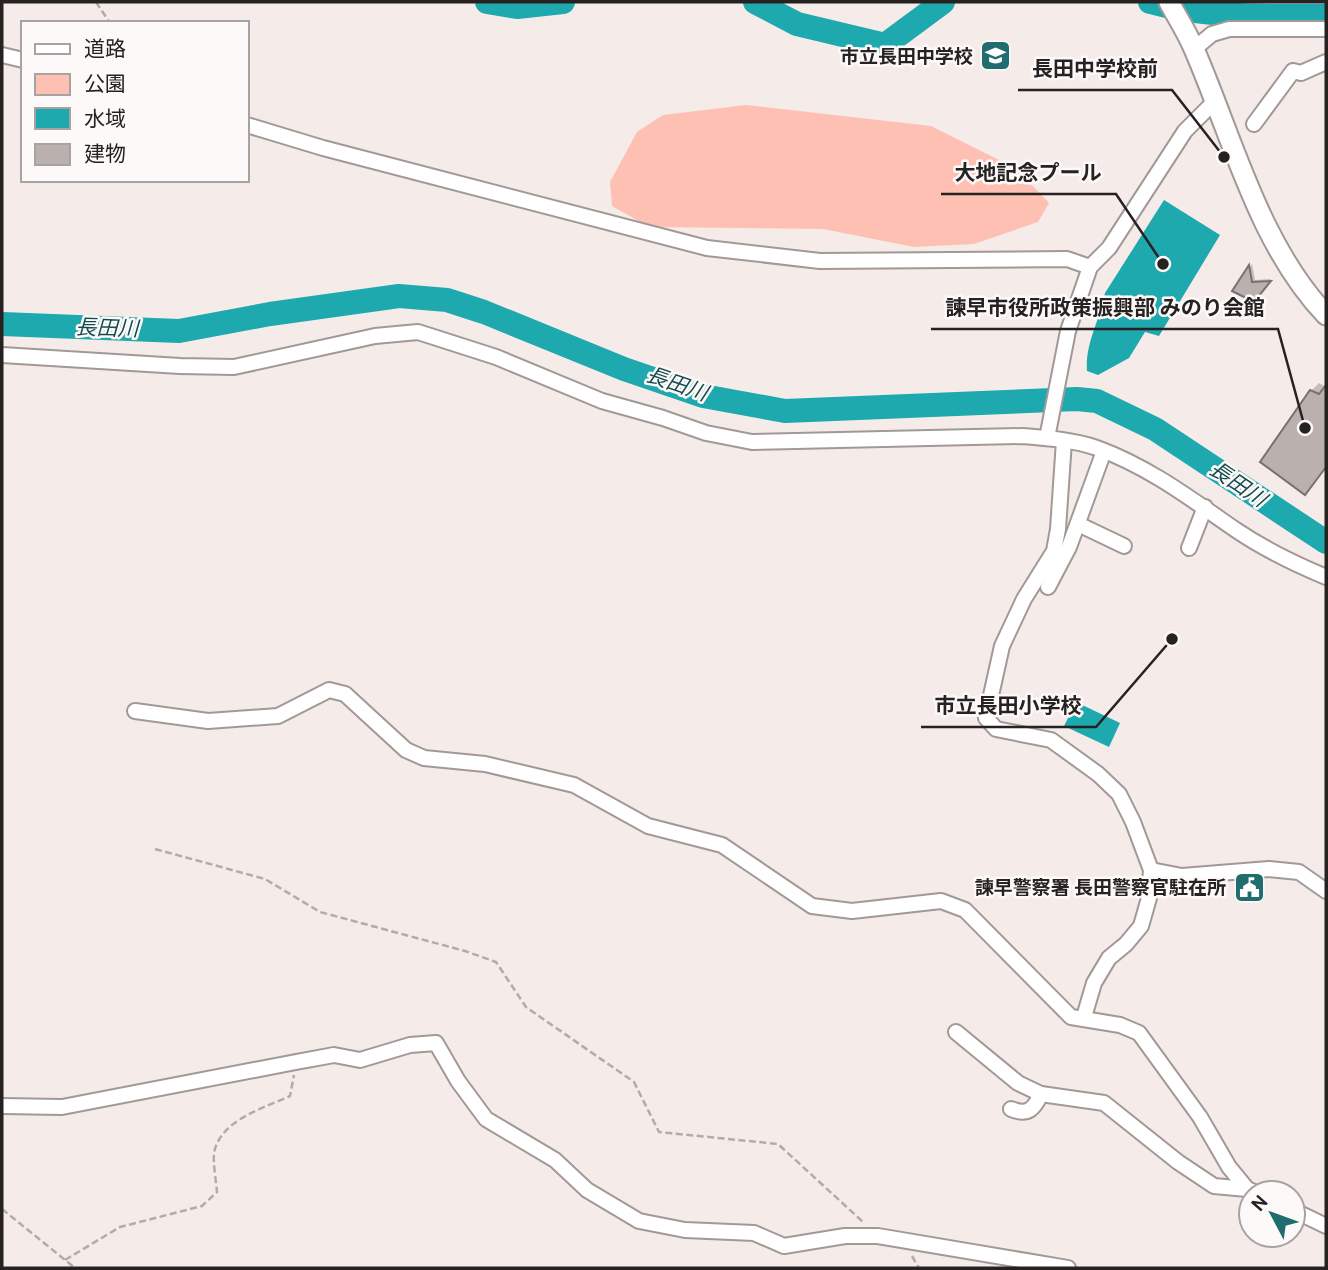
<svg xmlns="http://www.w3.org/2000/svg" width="1328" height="1270" font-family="Cabin,'Noto Sans JP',sans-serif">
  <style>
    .green { fill: #ffc0b4 }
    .water { fill: #1da9ae }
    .shadow { fill: #0003 }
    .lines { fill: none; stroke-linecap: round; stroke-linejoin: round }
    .river { stroke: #1da9ae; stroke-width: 24 }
    .building { fill: #bab1af; stroke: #7a716f; stroke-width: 2 }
    .minor-casing { stroke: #a29997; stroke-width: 18 }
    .secondary-casing { stroke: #a29997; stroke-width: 23 }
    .path { stroke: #b3abaa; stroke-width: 2.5; stroke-dasharray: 7 3.5; stroke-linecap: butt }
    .minor { stroke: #fff; stroke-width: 14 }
    .secondary { stroke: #fff; stroke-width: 19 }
    .labels { text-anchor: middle; stroke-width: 5; stroke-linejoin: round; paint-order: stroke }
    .poi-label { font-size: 19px; font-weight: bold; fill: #252221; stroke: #fef9f9; text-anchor: end }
    .water-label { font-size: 21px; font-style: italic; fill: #144b4d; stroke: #fef9f9 }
    .leader { fill: none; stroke: #252221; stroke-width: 2.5 }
    .callout-dot { fill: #252221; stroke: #fef9f9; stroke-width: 2.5 }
    .callout-label { font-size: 21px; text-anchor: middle; font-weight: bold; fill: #252221; stroke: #fef9f9; stroke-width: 5; stroke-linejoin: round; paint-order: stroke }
  </style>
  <rect width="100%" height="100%" fill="#f5ebe9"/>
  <path class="green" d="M746,105l185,21 86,43 32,34 -11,19 -64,22 -60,3 -91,-18 -174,-2 -37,-21 -2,-24 27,-50 26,-17z"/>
  <g class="water">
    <path d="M1164,200l56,35 -61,101 -14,-4 -16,26 -31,17 -11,-4c-2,-29 13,-50 18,-78z"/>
    <path d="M1076,702l44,21 -11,24 -45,-21z"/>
  </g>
  <g class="shadow">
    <path d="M1252,264l3,16 16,-1 -14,18 -22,-6z"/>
    <path d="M1319,383l7,4v80l-21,26 6,-102z"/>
  </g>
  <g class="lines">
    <g class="river">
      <path d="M487,2l30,5 46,-5"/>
      <path d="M755,2l42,22 88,21 58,-43"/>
      <path d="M1150,2c58,16 116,14 176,14"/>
      <path d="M2,324l177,7 91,-17 129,-18 48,4 37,12 140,57 79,27 82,15 292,-12 20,2 58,28 171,113"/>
    </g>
  </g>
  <g class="building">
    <path d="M1249,265l3,17 19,-1 -17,21 -22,-11z"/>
    <path d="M1326,385v82l-21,28 -45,-33 50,-72 9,4z"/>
  </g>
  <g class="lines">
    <defs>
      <g id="minor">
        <path d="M1194,49l18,-15 17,-5h97"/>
        <path d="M2,55l21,5"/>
        <path d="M1254,124l39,-53 8,2 25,-11"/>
        <path d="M247,125l76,23 384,100 113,13 247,-2 23,8"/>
        <path d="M2,355l178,11 54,1 141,-31 43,-4 78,25 106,44 61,17 43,15 46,9 271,-6c24,2 51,4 74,12 52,19 94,51 139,82 28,19 59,34 90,47"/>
        <path d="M1047,438l21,-107 22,-64 19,-19 76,-117 29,-29"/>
        <path d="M1064,441l-6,88 -4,22 -30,48 -22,47 -16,72 10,11 55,11 47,34 21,20 14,28 18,48 -2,28 -8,28 -15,18 -17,14 -15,25 -10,34"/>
        <path d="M1078,524l46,22"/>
        <path d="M1189,548l16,-41"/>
        <path d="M1048,587l21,-40 35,-96"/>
        <path d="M135,711l73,10 70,-5 51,-26 16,4 61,56 18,8 61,6 89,21 74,41 74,19 90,61 40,5 89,-10 24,9 106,107 49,8 19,8 61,84 29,50 18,22 9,4"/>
        <path d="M1151,870l31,6 87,-7 30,3 27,19"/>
        <path d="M956,1032l62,51 23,11 63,9 74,59 36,24 33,3"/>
        <path d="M2,1106l60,1 234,-45 38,-7 26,5 50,-15 26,-2 22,38 28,38 69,41 32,30 52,31 46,9 69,3 30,13 61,-10h33l190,32"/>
        <path d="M1011,1109c17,7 23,0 30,-15"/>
        <path d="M1293,1210l33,16"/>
      </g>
      <path id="secondary" d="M1169,2c8,15 18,30 25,47 38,87 65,196 132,266"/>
    </defs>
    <use href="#minor" class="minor-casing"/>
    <use href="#secondary" class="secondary-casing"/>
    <g class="path">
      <path d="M96,2l14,21"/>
      <path d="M155,849l110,30 55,33 145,39 31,11 30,45 108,75 25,50 119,12 85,78"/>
      <path d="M2,1209l73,59"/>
      <path d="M912,1256l7,12"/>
      <path d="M65,1260l55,-33 82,-21 15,-14c-1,-12 -4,-27 -3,-39 6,-33 50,-45 76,-57l4,-21"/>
    </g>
    <use href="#minor" class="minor"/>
    <use href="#secondary" class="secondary"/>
  </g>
  <defs>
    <symbol id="school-square" viewBox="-11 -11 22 22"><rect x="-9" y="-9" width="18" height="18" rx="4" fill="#206c6f" stroke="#fef9f9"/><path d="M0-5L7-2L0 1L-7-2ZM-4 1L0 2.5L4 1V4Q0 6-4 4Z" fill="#fff"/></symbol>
    <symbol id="civic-square" viewBox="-11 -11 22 22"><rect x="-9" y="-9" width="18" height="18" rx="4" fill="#206c6f" stroke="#fef9f9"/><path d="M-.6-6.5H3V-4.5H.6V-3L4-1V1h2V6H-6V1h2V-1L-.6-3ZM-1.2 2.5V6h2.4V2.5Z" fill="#fff"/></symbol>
  </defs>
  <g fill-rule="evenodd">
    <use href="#school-square" x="978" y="38" width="35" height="35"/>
    <use href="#civic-square" x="1232" y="870" width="35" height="35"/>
  </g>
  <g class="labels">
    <g class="poi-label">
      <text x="973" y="63">市立長田中学校</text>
      <text x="1226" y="894">諫早警察署 長田警察官駐在所</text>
    </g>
    <g class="water-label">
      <text transform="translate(107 328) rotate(2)" y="7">長田川</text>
      <text transform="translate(677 384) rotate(19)" y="7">長田川</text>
      <text transform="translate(1238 484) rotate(34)" y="7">長田川</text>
    </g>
  </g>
  <path class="leader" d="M1224 157L1172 90H1018M1163 264L1116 194H941M1305 428L1278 329H931M1172 639L1096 727H921"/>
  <g class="callout-dot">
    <circle cx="1224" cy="157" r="7"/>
    <circle cx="1163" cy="264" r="7"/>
    <circle cx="1305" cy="428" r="7"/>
    <circle cx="1172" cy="639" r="7"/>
  </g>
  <g class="callout-label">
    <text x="1095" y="76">長田中学校前</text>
    <text x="1028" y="180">大地記念プール</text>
    <text x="1105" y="315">諫早市役所政策振興部 みのり会館</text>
    <text x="1008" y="713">市立長田小学校</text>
  </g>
  <rect width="1328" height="1270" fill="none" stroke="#252221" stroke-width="7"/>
  <rect x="21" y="21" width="228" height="161" fill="#fef9f9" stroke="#a7a3a3" stroke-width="2"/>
  <rect x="35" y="44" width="35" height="10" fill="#ffffff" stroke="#a7a3a3" stroke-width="2"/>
  <text x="84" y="56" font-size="21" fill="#252221">道路</text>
  <rect x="35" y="74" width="35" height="21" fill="#ffc0b4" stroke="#a7a3a3" stroke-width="2"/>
  <text x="84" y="91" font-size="21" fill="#252221">公園</text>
  <rect x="35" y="108" width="35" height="21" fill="#1da9ae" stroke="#a7a3a3" stroke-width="2"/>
  <text x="84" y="126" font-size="21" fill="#252221">水域</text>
  <rect x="35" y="144" width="35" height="21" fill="#bab1af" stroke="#a7a3a3" stroke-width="2"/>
  <text x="84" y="161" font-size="21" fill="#252221">建物</text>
  <g transform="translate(1272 1214) rotate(311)"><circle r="33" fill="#fef9f9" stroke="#a7a3a3" stroke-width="2"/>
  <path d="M0-5L12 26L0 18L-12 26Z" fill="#206c6f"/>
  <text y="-10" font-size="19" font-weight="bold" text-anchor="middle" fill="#252221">N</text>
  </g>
</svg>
